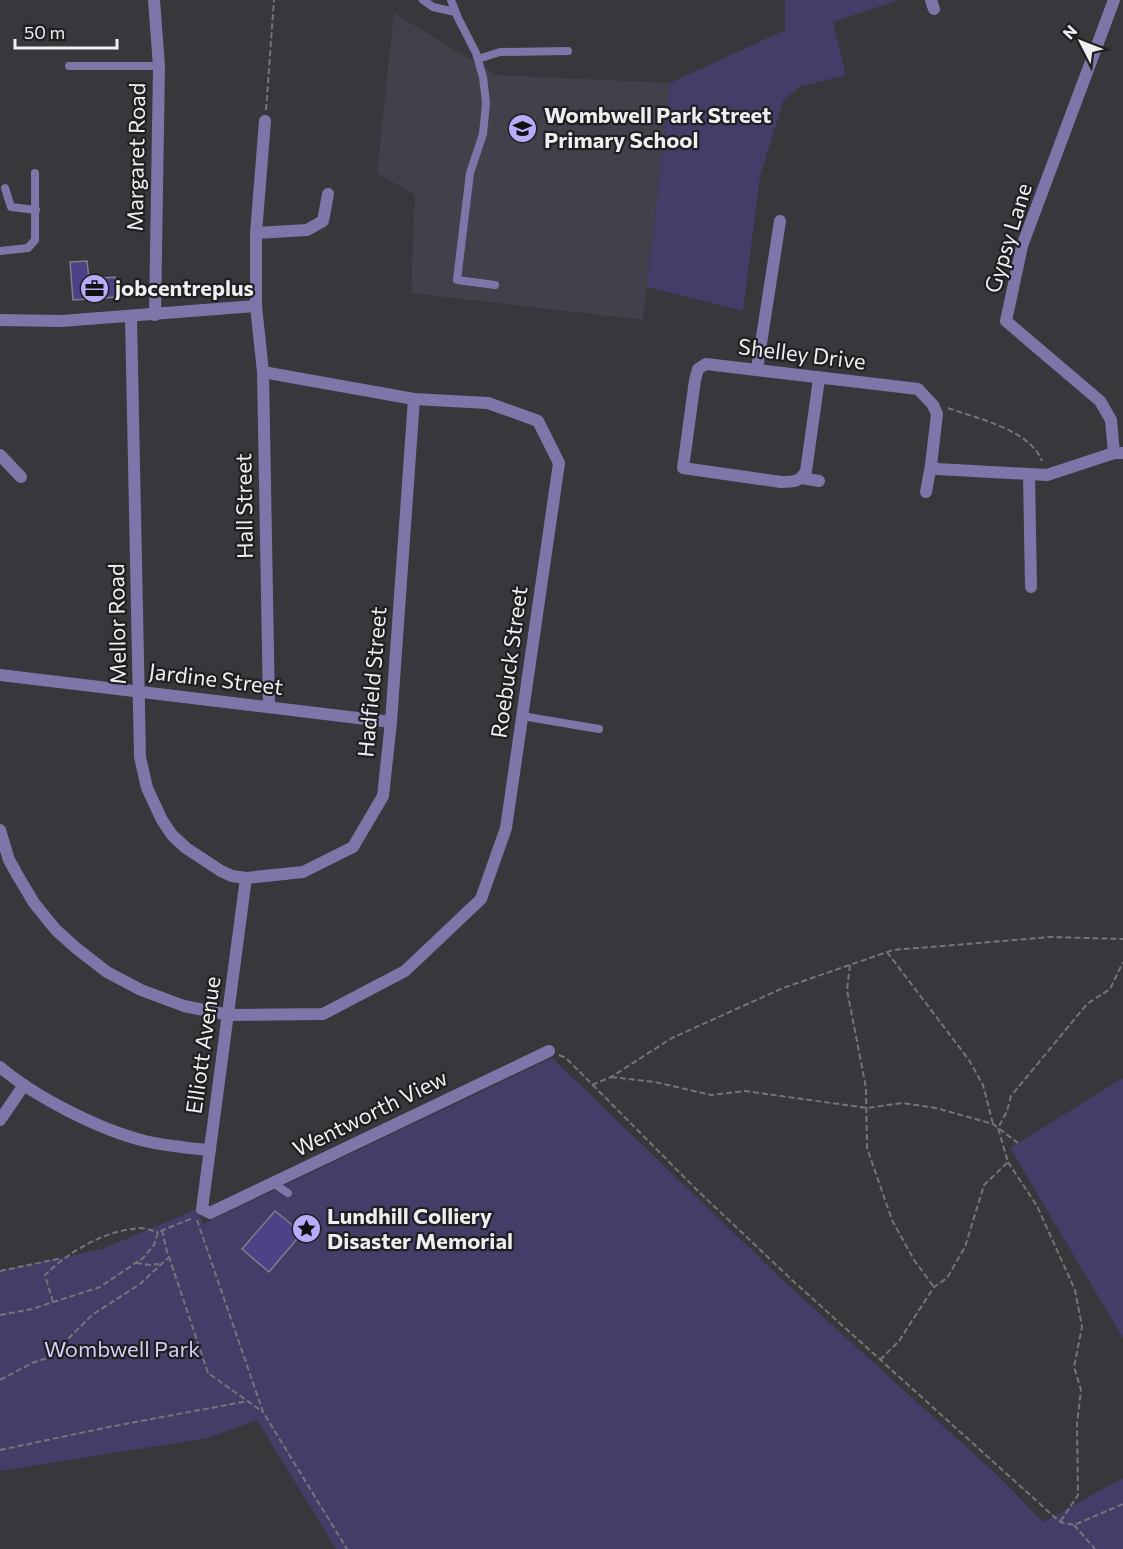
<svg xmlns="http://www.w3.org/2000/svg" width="1123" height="1549" font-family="Commissioner,sans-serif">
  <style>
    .built { fill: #42414b }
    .green { fill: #443d67 }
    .building { fill: #4f4187; stroke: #807f85; stroke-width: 1.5 }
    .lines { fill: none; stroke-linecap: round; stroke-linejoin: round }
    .path { stroke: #757579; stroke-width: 2; stroke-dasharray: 6 3; stroke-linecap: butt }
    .lane { stroke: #7d76a9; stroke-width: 8 }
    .street { stroke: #7d76a9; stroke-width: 12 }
    .labels { text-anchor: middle; stroke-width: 4.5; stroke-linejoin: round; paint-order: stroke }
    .poi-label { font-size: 22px; font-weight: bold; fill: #efeff2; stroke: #1f1e21; text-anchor: start }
    .street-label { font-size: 22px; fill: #efeff2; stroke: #1f1e21 }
    .park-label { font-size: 22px; fill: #d3cff8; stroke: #1f1e21 }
  </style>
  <rect width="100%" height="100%" fill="#37373c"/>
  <path class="built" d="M394,13l102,62 174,8 -27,237 -232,-27 4,-98 -38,-22z"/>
  <g class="green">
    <path d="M785,0h114l-66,22 13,53 -47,12 -16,14 -23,76 -17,134 -96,-24 23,-204 115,-53z"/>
    <path d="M552,1058l235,226 210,191 46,47 80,-44v71h-787l-79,-129 -49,18 -208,33v-200l102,-22 95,-40 6,15z"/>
    <path d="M1123,1078v260l-113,-190z"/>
  </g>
  <g class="building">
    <path d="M87,261l2,18 26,-2 2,20 -44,3 -3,-38z"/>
    <path d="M275,1211l27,22 -33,39 -27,-23z"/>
  </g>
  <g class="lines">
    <g class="path">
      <path d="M266,110l8,-110"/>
      <path d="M948,408c30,11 81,21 94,53"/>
      <path d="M887,952l82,108 14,25 10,39"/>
      <path d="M850,965l-3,25 19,98 1,60 25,72 22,40 20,27"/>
      <path d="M559,1055l7,3 131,132 95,90 268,242 14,3 49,-21"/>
      <path d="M611,1077l44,5 56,13 34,-4 122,17 35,-5 34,5 57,16 25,19"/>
      <path d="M592,1085l19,-8 61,-39 111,-50 110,-38 158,-13 72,2"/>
      <path d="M1008,1162l29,44 38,84 7,37 -8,40 7,23 -4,34 1,71 -18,27"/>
      <path d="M197,1220l66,192 84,137"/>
      <path d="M162,1230l4,18 42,125 55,39"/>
      <path d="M136,1263l14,2 9,-1"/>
      <path d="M0,1271l62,-13"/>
      <path d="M53,1302l-8,-27c25,-24 58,-44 95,-47 5,0 12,3 18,4"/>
      <path d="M0,1315l32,-6 68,-22 43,-29 11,-13 4,-13 35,-14"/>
      <path d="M880,1360l19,-19 35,-54 13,-9 18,-31 19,-62 24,-23 -10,-34 9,-17 4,-15 76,-92 23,-15 13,-27"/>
      <path d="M0,1380l32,-17 18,-6 42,-42 48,-31 28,-26"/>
      <path d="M0,1450l109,-23 139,-26"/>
      <path d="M1074,1525l21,24"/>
    </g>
    <g class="lane">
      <path d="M423,0l10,7 22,5"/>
      <path d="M451,0l7,18 18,35 7,24 3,26 -3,31 -13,39 -13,107 38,5"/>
      <path d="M478,59l22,-7 68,-1"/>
      <path d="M69,66h90"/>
      <path d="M5,188l6,19 25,3"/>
      <path d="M0,251l28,-3 7,-8v-67"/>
      <path d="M522,716l77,13"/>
      <path d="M273,1183l15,10"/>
    </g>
    <g class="street">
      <path d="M154,0l5,66 -4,249"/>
      <path d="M931,0l3,9"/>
      <path d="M265,121l-9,112v73l7,66 6,334"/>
      <path d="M256,233l51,-3 16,-9 5,-27"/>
      <path d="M131,317l9,440 7,31 15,32 10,15 14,13 35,23 11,5 14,2 57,-6 50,-25 30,-51 8,-74 23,-323"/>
      <path d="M0,320l61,1 195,-15"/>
      <path d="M757,369l23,-148"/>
      <path d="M819,379l-13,92c-6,11 -13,11 -25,11l-98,-14 12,-88 3,-11 8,-5 212,25 15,16 4,9 -6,51 6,4 110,6 67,-22h9"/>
      <path d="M1114,453l-3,-33 -11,-19 -94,-80 16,-75 92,-246"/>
      <path d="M0,455l21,22"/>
      <path d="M1029,474l2,113"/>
      <path d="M802,478l17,3"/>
      <path d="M926,492l5,-27"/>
      <path d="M0,675l391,47"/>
      <path d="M0,830l9,30 9,16 16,27 22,27 20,18 31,24 34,18 43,16 45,9 94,-1 82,-43 76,-72 25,-71 53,-365 -21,-42 -50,-18 -74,-4 -151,-27"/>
      <path d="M246,878l-44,331 8,4 339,-162"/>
      <path d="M0,1067c35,30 100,63 145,74 21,5 43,7 64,9"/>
      <path d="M0,1120l24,-35"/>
    </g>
  </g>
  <defs>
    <symbol id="school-disc" viewBox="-11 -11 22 22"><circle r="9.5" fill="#b6acf8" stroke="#1f1e21"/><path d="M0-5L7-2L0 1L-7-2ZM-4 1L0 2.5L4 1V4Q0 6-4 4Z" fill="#111"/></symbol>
    <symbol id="office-disc" viewBox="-11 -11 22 22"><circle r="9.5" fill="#b6acf8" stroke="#1f1e21"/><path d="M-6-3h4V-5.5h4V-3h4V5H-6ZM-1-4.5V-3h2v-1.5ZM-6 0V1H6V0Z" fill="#111"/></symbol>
    <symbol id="sight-disc" viewBox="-11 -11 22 22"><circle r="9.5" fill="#b6acf8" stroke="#1f1e21"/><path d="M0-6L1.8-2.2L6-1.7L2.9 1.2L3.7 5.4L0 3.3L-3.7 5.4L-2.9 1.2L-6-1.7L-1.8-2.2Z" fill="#111"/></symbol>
  </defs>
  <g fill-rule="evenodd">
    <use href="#school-disc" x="506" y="112" width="33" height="33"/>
    <use href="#office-disc" x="78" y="272" width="33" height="33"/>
    <use href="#sight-disc" x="290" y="1212" width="33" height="33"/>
  </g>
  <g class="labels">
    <g class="poi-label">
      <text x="544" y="123">Wombwell Park Street<tspan x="544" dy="25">Primary School</tspan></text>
      <text x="115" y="296">jobcentreplus</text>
      <text x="327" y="1224">Lundhill Colliery<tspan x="327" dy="25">Disaster Memorial</tspan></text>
    </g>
    <g class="street-label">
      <text transform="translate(136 157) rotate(-89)" y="8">Margaret Road</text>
      <text transform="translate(1008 238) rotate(-73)" y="8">Gypsy Lane</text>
      <text transform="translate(802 354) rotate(7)" y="8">Shelley Drive</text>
      <text transform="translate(244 506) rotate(-91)" y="8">Hall Street</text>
      <text transform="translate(117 624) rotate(-91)" y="8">Mellor Road</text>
      <text transform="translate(509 662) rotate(-82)" y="8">Roebuck Street</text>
      <text transform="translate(216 679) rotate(7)" y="8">Jardine Street</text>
      <text transform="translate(372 682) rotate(-85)" y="8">Hadfield Street</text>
      <text transform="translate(203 1045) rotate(-82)" y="8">Elliott Avenue</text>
      <text transform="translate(370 1113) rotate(-26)" y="8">Wentworth View</text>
    </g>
    <g class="park-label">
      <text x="122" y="1357">Wombwell Park</text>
    </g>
  </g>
  <g transform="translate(1081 42) rotate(312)" stroke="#1f1e21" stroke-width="4.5" paint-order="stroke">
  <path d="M0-4.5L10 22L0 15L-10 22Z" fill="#efeff2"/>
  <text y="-9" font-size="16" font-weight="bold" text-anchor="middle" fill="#efeff2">N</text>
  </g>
  <path d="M15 39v9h102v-9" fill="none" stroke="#efeff2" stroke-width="3"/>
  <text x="24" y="39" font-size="18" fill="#efeff2" stroke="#1f1e21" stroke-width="4.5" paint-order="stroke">50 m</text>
</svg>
